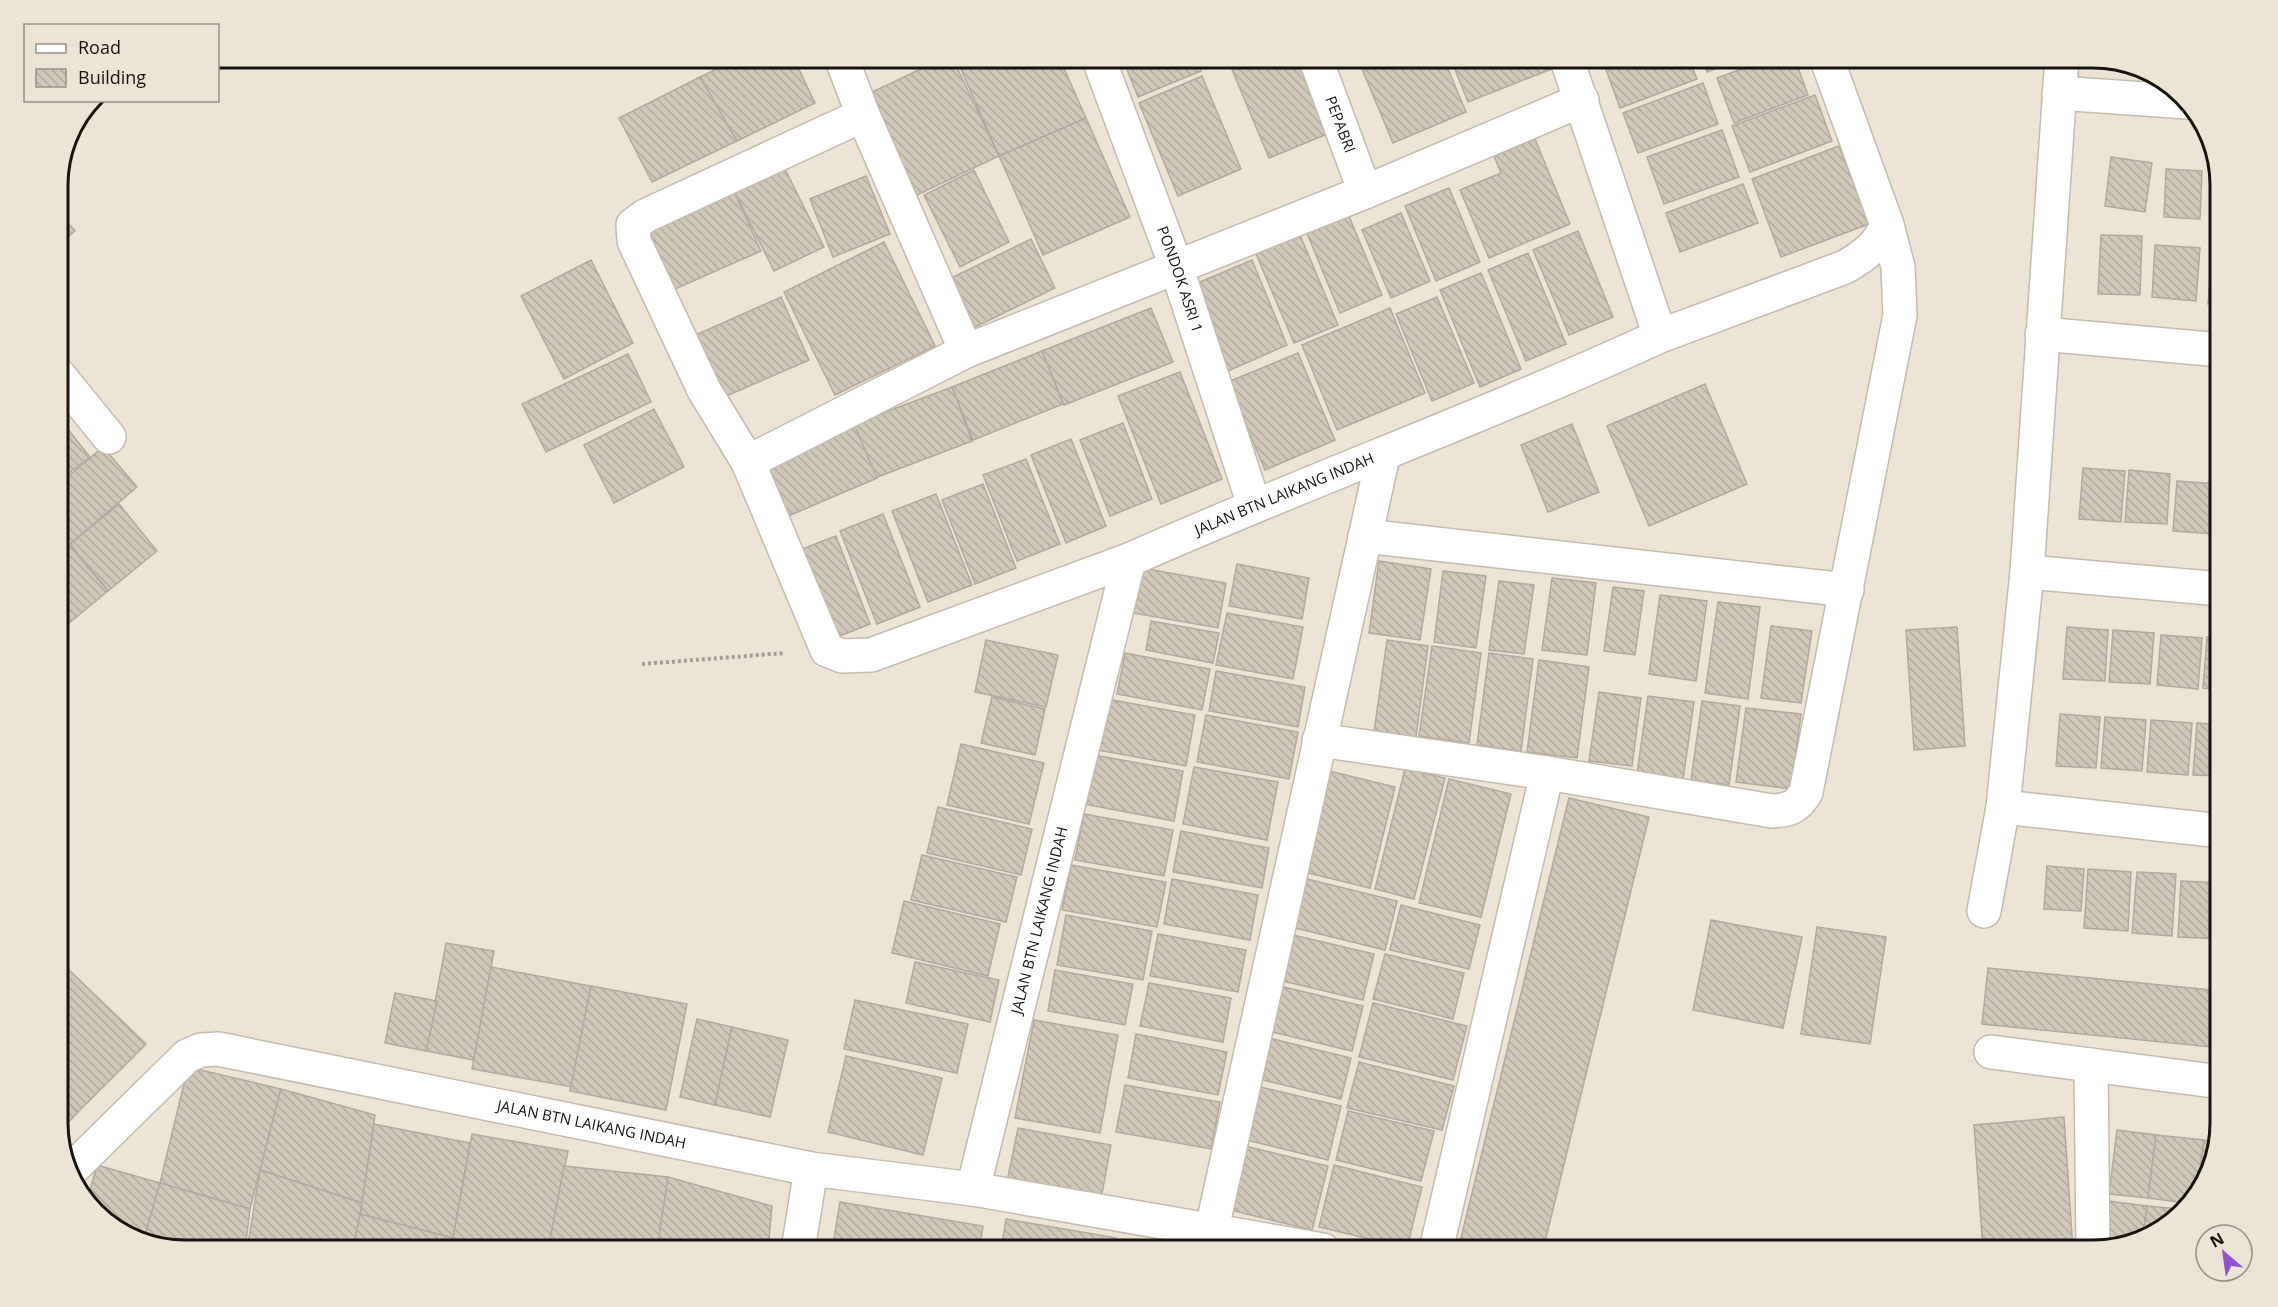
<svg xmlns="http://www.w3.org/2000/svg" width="2278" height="1307" font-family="'Open Sans',sans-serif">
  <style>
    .building { fill: url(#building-back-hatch); stroke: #b1aa9c; stroke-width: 1.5 }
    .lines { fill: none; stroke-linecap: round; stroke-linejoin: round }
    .minor-casing { stroke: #c3bcae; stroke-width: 36 }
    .path { stroke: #a39e93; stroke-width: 4; stroke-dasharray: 3 3; stroke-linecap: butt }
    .minor { stroke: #fff; stroke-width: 33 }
    .labels { text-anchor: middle; stroke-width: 5; stroke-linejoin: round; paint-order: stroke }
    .street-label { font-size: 15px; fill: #16140f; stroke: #ece5d6 }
    .rim { fill: none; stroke: #16140f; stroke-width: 3 }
  </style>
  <defs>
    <pattern id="building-back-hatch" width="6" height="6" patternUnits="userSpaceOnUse" patternTransform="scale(1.5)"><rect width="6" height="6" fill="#cfc8b9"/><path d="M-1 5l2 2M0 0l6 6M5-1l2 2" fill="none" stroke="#b1ab9e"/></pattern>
  </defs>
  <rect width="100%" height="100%" fill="#ece5d6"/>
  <g class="building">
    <path d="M741,57h52l22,46 -78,38 -37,-64z"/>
    <path d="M946,57h6l47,99 -82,39 -49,-101z"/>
    <path d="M963,57h96l27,61 -87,38 -42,-96z"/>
    <path d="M1122,57h74l5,14 -63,26z"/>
    <path d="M1249,57h52l31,75 -63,26 -39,-93z"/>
    <path d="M1357,57h86l23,55 -73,31z"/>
    <path d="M1450,57h111l3,7 -96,38z"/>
    <path d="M1632,57h56l9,22 -77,29 -15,-41z"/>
    <path d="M1702,57h46l-41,15z"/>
    <path d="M1774,57h20l14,38 -74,28 -17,-45z"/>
    <path d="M1202,76l39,93 -63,27 -39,-93z"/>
    <path d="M700,77l37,64 -85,41 -33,-64z"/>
    <path d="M1703,83l15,41 -80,29 -15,-40z"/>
    <path d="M1815,95l17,46 -82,31 -18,-46z"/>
    <path d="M1086,118l44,99 -87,38 -44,-99z"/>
    <path d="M1722,130l17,47 -75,27 -17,-47z"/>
    <path d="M1535,139l35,85 -81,34 -29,-68 41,-17 -7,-17z"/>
    <path d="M1839,146l30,78 -88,33 -29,-78z"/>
    <path d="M2111,157l41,6 -7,49 -40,-6z"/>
    <path d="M785,169l39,78 -50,24 -39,-78z"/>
    <path d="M2166,169l36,2 -2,48 -36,-2z"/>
    <path d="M974,170l35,72 -49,25 -36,-72z"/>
    <path d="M2216,174l5,3v46l-9,-1z"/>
    <path d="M866,176l24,58 -57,23 -23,-58z"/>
    <path d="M1743,184l15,39 -78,29 -14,-39z"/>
    <path d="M1449,188l31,74 -44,19 -31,-75z"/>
    <path d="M735,193l26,58 -95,42 -26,-58z"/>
    <path d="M57,211l18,20 -18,15z"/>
    <path d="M1401,213l29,68 -39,17 -29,-68z"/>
    <path d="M1348,214l34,81 -42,18 -34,-82z"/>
    <path d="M1578,231l35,86 -44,18 -36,-85z"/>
    <path d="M1300,235l38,90 -44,18 -38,-89z"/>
    <path d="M2101,235l41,1 -2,59 -42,-1z"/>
    <path d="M1031,239l24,49 -86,42 -24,-49z"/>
    <path d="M884,242l51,104 -100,49 -51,-103z"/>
    <path d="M2155,245l45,3 -4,53 -44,-4z"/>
    <path d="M2212,250l9,1v54l-13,-1z"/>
    <path d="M1528,253l38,91 -40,17 -38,-91z"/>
    <path d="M591,260l42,83 -69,36 -43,-83z"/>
    <path d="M1252,260l35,85 -59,26 -35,-86z"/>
    <path d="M1481,273l40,96 -41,18 -40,-97z"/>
    <path d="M781,297l28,63 -94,41 -26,-63z"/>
    <path d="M1437,297l37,86 -42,18 -36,-87z"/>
    <path d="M1151,308l22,54 -109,43 -22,-54z"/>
    <path d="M1390,308l35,85 -88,37 -35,-85z"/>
    <path d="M1042,351l21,53 -90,36 -21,-53z"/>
    <path d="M1298,353l37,87 -70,30 -37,-88z"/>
    <path d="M628,354l23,48 -105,50 -24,-48z"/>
    <path d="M1180,372l42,107 -61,25 -43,-108z"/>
    <path d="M1705,384l42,100 -98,42 -42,-100z"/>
    <path d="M952,387l20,54 -97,37 -21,-54z"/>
    <path d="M654,409l30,58 -70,36 -30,-58z"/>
    <path d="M63,423l27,34 -33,25v-55z"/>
    <path d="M1123,423l29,76 -42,17 -30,-76z"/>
    <path d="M854,424l23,54 -91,39 -23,-55z"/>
    <path d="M1572,424l27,68 -51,20 -27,-67z"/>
    <path d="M1071,439l35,87 -40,17 -35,-88z"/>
    <path d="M103,447l34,40 -73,62 -7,-8v-55z"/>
    <path d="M1026,459l34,85 -43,17 -34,-86z"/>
    <path d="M2083,468l42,3 -4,51 -42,-3z"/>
    <path d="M2129,470l41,4 -3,50 -42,-2z"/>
    <path d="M2177,481l40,3 -3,50 -41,-3z"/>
    <path d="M983,484l33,84 -41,16 -33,-84z"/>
    <path d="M936,494l36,91 -44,17 -36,-91z"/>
    <path d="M119,504l38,47 -49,40 -38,-47z"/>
    <path d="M883,514l37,93 -43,17 -37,-93z"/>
    <path d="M836,536l34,88 -43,17 -35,-88z"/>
    <path d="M70,546l38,45 -51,42v-77z"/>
    <path d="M1379,561l52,8 -11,71 -51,-7z"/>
    <path d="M1237,564l72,14 -7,41 -73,-13z"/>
    <path d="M1142,568l84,15 -8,45 -85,-15z"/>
    <path d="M1443,571l43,5 -10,72 -42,-6z"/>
    <path d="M1552,578l44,5 -9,72 -45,-5z"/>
    <path d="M1499,581l35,4 -10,69 -35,-4z"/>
    <path d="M1613,587l31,4 -9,64 -31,-4z"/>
    <path d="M1660,595l47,6 -11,80 -47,-7z"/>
    <path d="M1718,602l42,5 -12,92 -43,-6z"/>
    <path d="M1227,613l76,14 -10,52 -77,-14z"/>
    <path d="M1151,621l68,12 -6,30 -67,-13z"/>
    <path d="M1771,626l41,5 -11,72 -40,-5z"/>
    <path d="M1957,627l8,119 -51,4 -8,-120z"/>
    <path d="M2067,627l41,3 -3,51 -42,-2z"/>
    <path d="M2113,630l41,3 -4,51 -41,-2z"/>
    <path d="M2161,635l41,3 -4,51 -41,-4z"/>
    <path d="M2207,637l14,1v52l-18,-2z"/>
    <path d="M986,640l72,15 -12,52 -71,-15z"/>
    <path d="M1387,640l41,6 -12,91 -42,-5z"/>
    <path d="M1432,646l49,7 -12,90 -50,-7z"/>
    <path d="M1125,653l85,16 -8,41 -85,-16z"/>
    <path d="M1489,653l44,6 -12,92 -44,-6z"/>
    <path d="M1539,660l50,7 -12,91 -50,-6z"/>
    <path d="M1216,671l89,16 -7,40 -89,-16z"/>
    <path d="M1599,692l42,6 -9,68 -43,-5z"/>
    <path d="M1648,696l46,6 -11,78 -46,-6z"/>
    <path d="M992,697l53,12 -10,46 -54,-12z"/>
    <path d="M1107,699l88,16 -9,51 -89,-16z"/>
    <path d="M1702,701l38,5 -11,79 -38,-5z"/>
    <path d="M1746,708l55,6 -10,75 -55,-7z"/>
    <path d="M2060,714l40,3 -4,51 -40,-2z"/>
    <path d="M1206,715l92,17 -9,47 -92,-17z"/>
    <path d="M2105,717l41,3 -4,51 -41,-3z"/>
    <path d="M2151,720l41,3 -4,52 -41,-3z"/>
    <path d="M2197,723l24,2v51l-28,-1z"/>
    <path d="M961,744l83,19 -15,61 -82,-19z"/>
    <path d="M1094,755l89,16 -9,50 -90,-17z"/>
    <path d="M1194,767l84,15 -11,58 -84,-16z"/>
    <path d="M1405,769l40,9 -31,121 -39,-10z"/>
    <path d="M1329,771l66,16 -25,101 -66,-16z"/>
    <path d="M1449,779l62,15 -30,123 -62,-14z"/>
    <path d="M1569,798l80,19 -106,433h-85z"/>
    <path d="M938,807l94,22 -11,46 -94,-22z"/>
    <path d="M1084,814l89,16 -9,46 -89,-16z"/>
    <path d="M1181,831l88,17 -7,40 -89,-16z"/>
    <path d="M922,855l95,22 -11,45 -95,-22z"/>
    <path d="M1071,865l95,17 -9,45 -95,-17z"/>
    <path d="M2047,866l37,3 -3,42 -37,-2z"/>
    <path d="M2088,869l43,3 -3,59 -44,-3z"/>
    <path d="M2137,872l39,2 -4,62 -40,-3z"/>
    <path d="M1303,878l94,23 -12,49 -94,-23z"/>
    <path d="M1172,879l86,16 -8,45 -86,-16z"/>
    <path d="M2181,881l40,2v56l-43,-2z"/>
    <path d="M904,901l96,23 -12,52 -96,-23z"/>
    <path d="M1401,905l79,20 -11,44 -79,-19z"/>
    <path d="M1066,915l86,16 -9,49 -86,-15z"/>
    <path d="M1711,920l91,17 -19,91 -90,-18z"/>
    <path d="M1817,927l69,10 -16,107 -69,-10z"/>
    <path d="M1158,934l88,16 -8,42 -88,-16z"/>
    <path d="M1289,934l85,20 -11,46 -85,-20z"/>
    <path d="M446,943l48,8 -20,109 -48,-9z"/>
    <path d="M1385,954l79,19 -11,46 -80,-20z"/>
    <path d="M915,962l84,18 -9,42 -84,-19z"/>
    <path d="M491,967l100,19 -19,101 -100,-18z"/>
    <path d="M1988,968l233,23v57l-239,-24z"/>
    <path d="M68,969l78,75 -68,68 -21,-20v-112z"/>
    <path d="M1055,970l78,14 -8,41 -77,-14z"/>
    <path d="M1149,983l82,15 -8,44 -83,-16z"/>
    <path d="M591,986l96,18 -21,106 -96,-19z"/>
    <path d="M1280,986l83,20 -11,45 -84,-20z"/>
    <path d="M395,993l42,8 -11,50 -41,-8z"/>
    <path d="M855,1000l113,24 -11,49 -113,-24z"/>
    <path d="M1373,1003l94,23 -14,54 -94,-23z"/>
    <path d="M697,1019l35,8 -17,78 -35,-8z"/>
    <path d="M1034,1020l84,15 -18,98 -85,-15z"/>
    <path d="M732,1027l56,13 -18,77 -55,-12z"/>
    <path d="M1136,1034l91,18 -9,43 -90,-17z"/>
    <path d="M1269,1038l82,20 -10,41 -82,-20z"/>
    <path d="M846,1056l96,22 -19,77 -95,-23z"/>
    <path d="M1359,1062l95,24 -12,44 -95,-22z"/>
    <path d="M188,1067l93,22 -31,120 -90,-26z"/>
    <path d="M1125,1085l95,17 -9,47 -95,-17z"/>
    <path d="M1256,1086l85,20 -13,54 -86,-21z"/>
    <path d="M281,1089l94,26 -13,88 -102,-33z"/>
    <path d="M57,1092l21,20 -20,21 -1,-3z"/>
    <path d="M1348,1111l86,20 -13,50 -85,-21z"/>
    <path d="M2064,1117l9,133h-90l-9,-125z"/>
    <path d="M374,1124l96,19 -17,95 -93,-24z"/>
    <path d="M1018,1128l93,17 -10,54 -94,-17z"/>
    <path d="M2117,1130l39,5 -8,63 -39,-4z"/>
    <path d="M472,1134l96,17 -20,99h-46l-49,-12z"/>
    <path d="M2156,1135l48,5 -7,53 -10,10 -39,-5z"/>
    <path d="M2204,1140l12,2 -12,44 -7,7z"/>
    <path d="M1241,1145l87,21 -16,64 -86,-21z"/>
    <path d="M97,1165l63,18 -16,56 -23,-6 -34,-32z"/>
    <path d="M1334,1165l88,22 -15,61 -88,-21z"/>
    <path d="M564,1166l104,11 -11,73h-109z"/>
    <path d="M260,1170l102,33 -9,47h-106z"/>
    <path d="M668,1177l104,29 -4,44h-111z"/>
    <path d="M160,1183l90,26 -5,41h-60l-41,-11z"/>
    <path d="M2108,1201l39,5 -4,31 -42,11z"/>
    <path d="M840,1202l143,24 -4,24h-147z"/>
    <path d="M2147,1206l34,3 -24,24 -14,4z"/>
    <path d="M360,1214l93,24 -3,12h-97z"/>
    <path d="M1006,1219l111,19 -2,12h-114z"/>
    <path d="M453,1238l49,12h-52z"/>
  </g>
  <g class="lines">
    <defs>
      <g id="minor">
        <path d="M841,57l22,58 -218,101 -12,9 1,16 70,149 44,72 79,188 15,6 29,-1 258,-95"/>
        <path id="s1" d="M1098,57l78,209 78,239"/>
        <path id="s2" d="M1315,57l50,135"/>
        <path d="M2059,93l128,9"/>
        <path d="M2042,334l179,16"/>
        <path d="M1660,336l185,-69c19,-11 33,-21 42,-42l-61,-168"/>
        <path d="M966,351l399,-159 217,-92"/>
        <path d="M57,373l52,64"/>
        <path d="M748,462l218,-111 -103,-236"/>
        <path d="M1365,536l482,54"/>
        <path d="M2027,572l194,17"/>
        <path d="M1319,740l228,33 225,38c17,-1 25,-3 34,-19l94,-477 -2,-48 -11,-42"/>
        <path d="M2003,807l218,24"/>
        <path d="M1984,911l19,-104 24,-235 35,-515"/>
        <path d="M1991,1052l230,30"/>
        <path d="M2091,1065l2,185"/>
        <path id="s3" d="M71,1170l116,-114 14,-6 17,-1 593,120 162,20 156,-629c176,-78 357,-144 531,-224l-94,-279"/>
        <path d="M973,1189l350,61"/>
        <path d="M1211,1233l172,-777"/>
        <path d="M798,1250l13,-81"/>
        <path d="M1436,1250l111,-477"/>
      </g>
    </defs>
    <use href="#minor" class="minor-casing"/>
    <path class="path" d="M642,664l143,-11"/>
    <use href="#minor" class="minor"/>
  </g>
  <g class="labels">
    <g class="street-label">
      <text dy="5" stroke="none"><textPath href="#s2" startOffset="72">PEPABRI</textPath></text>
      <text dy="5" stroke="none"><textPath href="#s1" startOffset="237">PONDOK ASRI 1</textPath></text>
      <text dy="5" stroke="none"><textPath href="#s3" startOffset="1780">JALAN BTN LAIKANG INDAH</textPath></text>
      <text dy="5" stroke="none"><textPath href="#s3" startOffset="1240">JALAN BTN LAIKANG INDAH</textPath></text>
      <text dy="5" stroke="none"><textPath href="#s3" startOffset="576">JALAN BTN LAIKANG INDAH</textPath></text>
    </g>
  </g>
  <path d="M0 0H2278V1307H0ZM185 68H2093A117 117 0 0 1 2210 185V1123A117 117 0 0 1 2093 1240H185A117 117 0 0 1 68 1123V185A117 117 0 0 1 185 68Z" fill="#ece5d6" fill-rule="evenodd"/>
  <path class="rim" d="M185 68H2093A117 117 0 0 1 2210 185V1123A117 117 0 0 1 2093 1240H185A117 117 0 0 1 68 1123V185A117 117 0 0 1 185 68Z"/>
  <rect x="24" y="24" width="195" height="78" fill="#ece5d6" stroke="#969186" stroke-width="1.5"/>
  <rect x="36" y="44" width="30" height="9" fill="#ffffff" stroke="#969186" stroke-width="1.5"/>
  <text x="78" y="54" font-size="18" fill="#16140f">Road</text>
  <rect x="36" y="69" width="30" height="18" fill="url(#building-back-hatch)" stroke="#969186" stroke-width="1.5"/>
  <text x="78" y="84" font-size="18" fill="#16140f">Building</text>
  <g transform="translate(2224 1253) rotate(331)"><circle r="28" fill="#ece5d6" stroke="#969186" stroke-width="1.5"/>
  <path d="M0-4.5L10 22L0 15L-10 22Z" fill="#9053c9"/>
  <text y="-9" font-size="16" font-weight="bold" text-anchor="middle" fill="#16140f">N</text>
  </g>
</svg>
